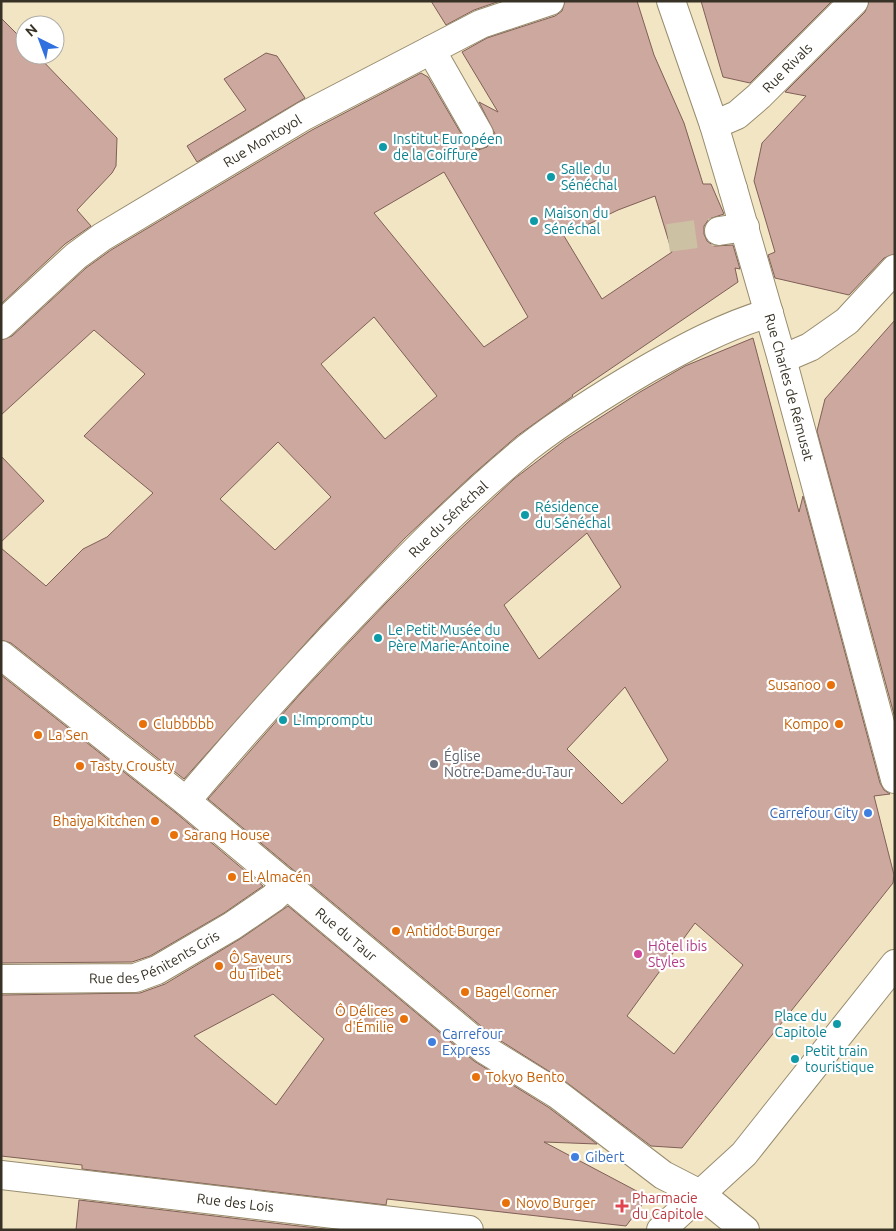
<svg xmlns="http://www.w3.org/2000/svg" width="896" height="1231" font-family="Ubuntu,sans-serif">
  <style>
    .building { fill: #cca89e; stroke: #805f57; fill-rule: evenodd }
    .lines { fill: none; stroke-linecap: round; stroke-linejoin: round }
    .pedestrian-tunnel { stroke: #cdc1a4; stroke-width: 28; stroke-dasharray: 28 14; stroke-linecap: butt }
    .pedestrian-casing { stroke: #988c6e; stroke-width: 30 }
    .minor-casing { stroke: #988c6e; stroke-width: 30 }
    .pedestrian { stroke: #fff; stroke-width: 28 }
    .minor { stroke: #fff; stroke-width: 28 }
    .culture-dot { fill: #0f9aa8; stroke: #fff; stroke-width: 2 }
    .food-dot { fill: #e8710a; stroke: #fff; stroke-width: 2 }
    .worship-dot { fill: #6b7280; stroke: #fff; stroke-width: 2 }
    .shop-dot { fill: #3f7fe0; stroke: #fff; stroke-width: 2 }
    .hotel-dot { fill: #d1479c; stroke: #fff; stroke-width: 2 }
    .health-dot { fill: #e0444e; stroke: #fff; stroke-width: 2 }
    .labels { text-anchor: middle; stroke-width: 4.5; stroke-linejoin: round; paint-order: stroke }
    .street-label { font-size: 14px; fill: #373225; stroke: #fff }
    .culture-label { font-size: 14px; fill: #0d838f; stroke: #fff; text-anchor: start }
    .food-label { font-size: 14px; fill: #c56008; stroke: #fff; text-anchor: start }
    .worship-label { font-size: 14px; fill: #5b616d; stroke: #fff; text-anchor: start }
    .shop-label { font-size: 14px; fill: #366cbe; stroke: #fff; text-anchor: start }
    .hotel-label { font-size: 14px; fill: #b23c85; stroke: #fff; text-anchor: start }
    .health-label { font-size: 14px; fill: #be3a42; stroke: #fff; text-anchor: start }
  </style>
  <rect width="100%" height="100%" fill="#f2e5c4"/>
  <g class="building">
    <path d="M431,1h69l-26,9 -28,15z"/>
    <path d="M565,1h72l17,54 30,68 19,61h8l13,30 -15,5 -5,7v8l3,7 7,5 19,-1 7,24 -5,-1 3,14 -166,113 1,1 -56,40 -46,40 -66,62 -84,88 -137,153 -173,-136 -10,-3v-92l45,38 37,-37 24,-12 46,-44 -69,-57 61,-62 -51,-44 -93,85v-75l11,-4 74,-68 25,-18 201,-120 109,-57 7,4 38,65 5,5 7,3 9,-3 6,-6 2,-7 -16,-32 19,10 -36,-60 25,-14 68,-22 7,-5zM444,172l84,145 -44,30 -110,-134zM655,196l17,56 -70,47 -38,-63 54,-26zM374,317l63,79 -52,43 -64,-75zM278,442l53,55 -56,53 -55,-51z"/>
    <path d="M701,1h131l-82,82 -27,-6z"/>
    <path d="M869,1h26v253l-11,4 -35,37 -74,-17 -7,-23 7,-3 -21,-71 8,-38 44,-47 -21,-4 80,-80z"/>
    <path d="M1,18l24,24v13h12l80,83 -1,28 -4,7 -35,37 14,16 -26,18 -64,60z"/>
    <path d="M266,53l11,3 28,42 -108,64 -10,-16 59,-36 -22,-31z"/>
    <path d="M895,320v398l-78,-287 8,-32z"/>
    <path d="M753,338l46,174 4,-16 77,287 4,7 6,4 -16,2 20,79 -1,8 -211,265 -31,-2 -85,-64 -73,-46 -285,-237 93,-106 85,-90 63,-63 65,-61 51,-39 75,-48 45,-26zM587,533l34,54 -82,72 -35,-54zM625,687l43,73 -46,44 -55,-55zM695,923l48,42 -69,89 -47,-38z"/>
    <path d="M1,456l43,45 -43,41z"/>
    <path d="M1,675l175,138 87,73 -39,27 -74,43 -18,6 -131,1z"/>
    <path d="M288,906l186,155 74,46 49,37 -53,-2 104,55 -22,29 -239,-27 -1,6 -304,-36v-4l-81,-9v-161l139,-2 25,-9 75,-45zM273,994l51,45 -48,66 -82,-69z"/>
    <path d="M79,1200l254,30h-257z"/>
  </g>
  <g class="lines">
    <path class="pedestrian-tunnel" d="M668,238l51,-7"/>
    <defs>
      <g id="pedestrian">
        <path d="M431,50l48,84"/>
        <path id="s1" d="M733,189l49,170 113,420"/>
        <path d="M719,231l26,-4"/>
        <path id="s2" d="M1,325l75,-69 26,-19 202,-121 177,-92 69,-23"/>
        <path d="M782,359l28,-12 37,-26 48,-52"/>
        <path id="s3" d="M1,655l185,146 298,248 73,45 106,81 39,20 43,35"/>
        <path id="s4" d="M186,801c54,-64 110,-127 168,-187 55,-58 111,-115 173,-166 37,-29 79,-55 120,-79 39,-22 78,-43 122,-56"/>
        <path d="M661,1230l83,-76 151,-190"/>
      </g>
      <g id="minor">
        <path d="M671,1l43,124 19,64"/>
        <path id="s5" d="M714,125l23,-10 22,-19 95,-95"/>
        <path id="s6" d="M1,979l134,-1 22,-8 75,-44 41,-28 15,-14"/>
        <path id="s7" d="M1,1175l468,55"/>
      </g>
    </defs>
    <use href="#pedestrian" class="pedestrian-casing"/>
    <use href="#minor" class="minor-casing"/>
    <use href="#pedestrian" class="pedestrian"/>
    <use href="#minor" class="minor"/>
  </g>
  <g class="culture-dot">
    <circle cx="383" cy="147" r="5"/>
    <circle cx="551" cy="177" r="5"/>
    <circle cx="534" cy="221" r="5"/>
    <circle cx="525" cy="515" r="5"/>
    <circle cx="378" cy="638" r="5"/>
    <circle cx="283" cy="720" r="5"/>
    <circle cx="837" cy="1024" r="5"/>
    <circle cx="795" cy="1059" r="5"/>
  </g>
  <g class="food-dot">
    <circle cx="831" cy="685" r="5"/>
    <circle cx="143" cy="724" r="5"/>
    <circle cx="839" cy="724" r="5"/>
    <circle cx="38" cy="735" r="5"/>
    <circle cx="80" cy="766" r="5"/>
    <circle cx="155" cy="821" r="5"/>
    <circle cx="174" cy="835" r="5"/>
    <circle cx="232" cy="877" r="5"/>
    <circle cx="396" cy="931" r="5"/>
    <circle cx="219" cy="966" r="5"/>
    <circle cx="465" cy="992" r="5"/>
    <circle cx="404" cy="1019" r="5"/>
    <circle cx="476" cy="1077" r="5"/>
    <circle cx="506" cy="1203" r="5"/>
  </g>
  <circle class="worship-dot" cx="434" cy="764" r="5"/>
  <g class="shop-dot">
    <circle cx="868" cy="813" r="5"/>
    <circle cx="432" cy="1042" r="5"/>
    <circle cx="575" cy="1157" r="5"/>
  </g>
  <circle class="hotel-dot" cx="638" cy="954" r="5"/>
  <path class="health-dot" d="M619.5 1198.5h5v5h5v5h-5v5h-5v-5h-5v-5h5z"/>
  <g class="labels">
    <g class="street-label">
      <text dy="5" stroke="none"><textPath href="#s5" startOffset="94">Rue Rivals</textPath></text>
      <text dy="5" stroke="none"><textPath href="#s2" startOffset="321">Rue Montoyol</textPath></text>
      <text dy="5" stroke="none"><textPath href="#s1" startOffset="206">Rue Charles de Rémusat</textPath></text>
      <text dy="5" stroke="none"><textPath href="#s4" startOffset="385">Rue du Sénéchal</textPath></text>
      <text dy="5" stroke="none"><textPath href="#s3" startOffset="444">Rue du Taur</textPath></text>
      <text dy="5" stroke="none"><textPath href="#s6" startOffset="158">Rue des Pénitents Gris</textPath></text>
      <text dy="5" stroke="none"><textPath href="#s7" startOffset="236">Rue des Lois</textPath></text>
    </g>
    <g class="culture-label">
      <text x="393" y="144">Institut Européen<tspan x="393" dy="16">de la Coiffure</tspan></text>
      <text x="561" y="174">Salle du<tspan x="561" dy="16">Sénéchal</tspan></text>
      <text x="544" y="218">Maison du<tspan x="544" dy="16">Sénéchal</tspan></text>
      <text x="535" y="512">Résidence<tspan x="535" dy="16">du Sénéchal</tspan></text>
      <text x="388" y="635">Le Petit Musée du<tspan x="388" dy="16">Père Marie-Antoine</tspan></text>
      <text x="293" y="725">L'Impromptu</text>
      <text x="827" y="1021" text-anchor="end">Place du<tspan x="827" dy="16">Capitole</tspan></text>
      <text x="805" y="1056">Petit train<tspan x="805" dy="16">touristique</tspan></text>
    </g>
    <g class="food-label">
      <text x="821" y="690" text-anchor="end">Susanoo</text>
      <text x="153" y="729">Clubbbbb</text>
      <text x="829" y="729" text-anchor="end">Kompo</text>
      <text x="48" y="740">La Sen</text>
      <text x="90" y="771">Tasty Crousty</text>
      <text x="145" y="826" text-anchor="end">Bhaiya Kitchen</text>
      <text x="184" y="840">Sarang House</text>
      <text x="242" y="882">El Almacén</text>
      <text x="406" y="936">Antidot Burger</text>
      <text x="229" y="963">Ô Saveurs<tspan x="229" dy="16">du Tibet</tspan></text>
      <text x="475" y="997">Bagel Corner</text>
      <text x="394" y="1016" text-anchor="end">Ô Délices<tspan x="394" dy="16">d'Émilie</tspan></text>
      <text x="486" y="1082">Tokyo Bento</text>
      <text x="516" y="1208">Novo Burger</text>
    </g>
    <g class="worship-label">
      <text x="444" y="761">Église<tspan x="444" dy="16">Notre-Dame-du-Taur</tspan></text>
    </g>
    <g class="shop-label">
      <text x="858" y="818" text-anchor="end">Carrefour City</text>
      <text x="442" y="1039">Carrefour<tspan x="442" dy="16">Express</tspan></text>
      <text x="585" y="1162">Gibert</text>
    </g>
    <g class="hotel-label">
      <text x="648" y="951">Hôtel ibis<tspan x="648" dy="16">Styles</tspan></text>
    </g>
    <g class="health-label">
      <text x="632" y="1203">Pharmacie<tspan x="632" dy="16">du Capitole</tspan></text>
    </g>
  </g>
  <rect width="896" height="1231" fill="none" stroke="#373225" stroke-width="5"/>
  <g transform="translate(40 40) rotate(318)"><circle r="24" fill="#ffffff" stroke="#afada8"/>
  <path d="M0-4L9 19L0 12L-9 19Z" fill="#3171df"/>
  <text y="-8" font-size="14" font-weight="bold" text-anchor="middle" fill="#373225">N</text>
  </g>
</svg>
